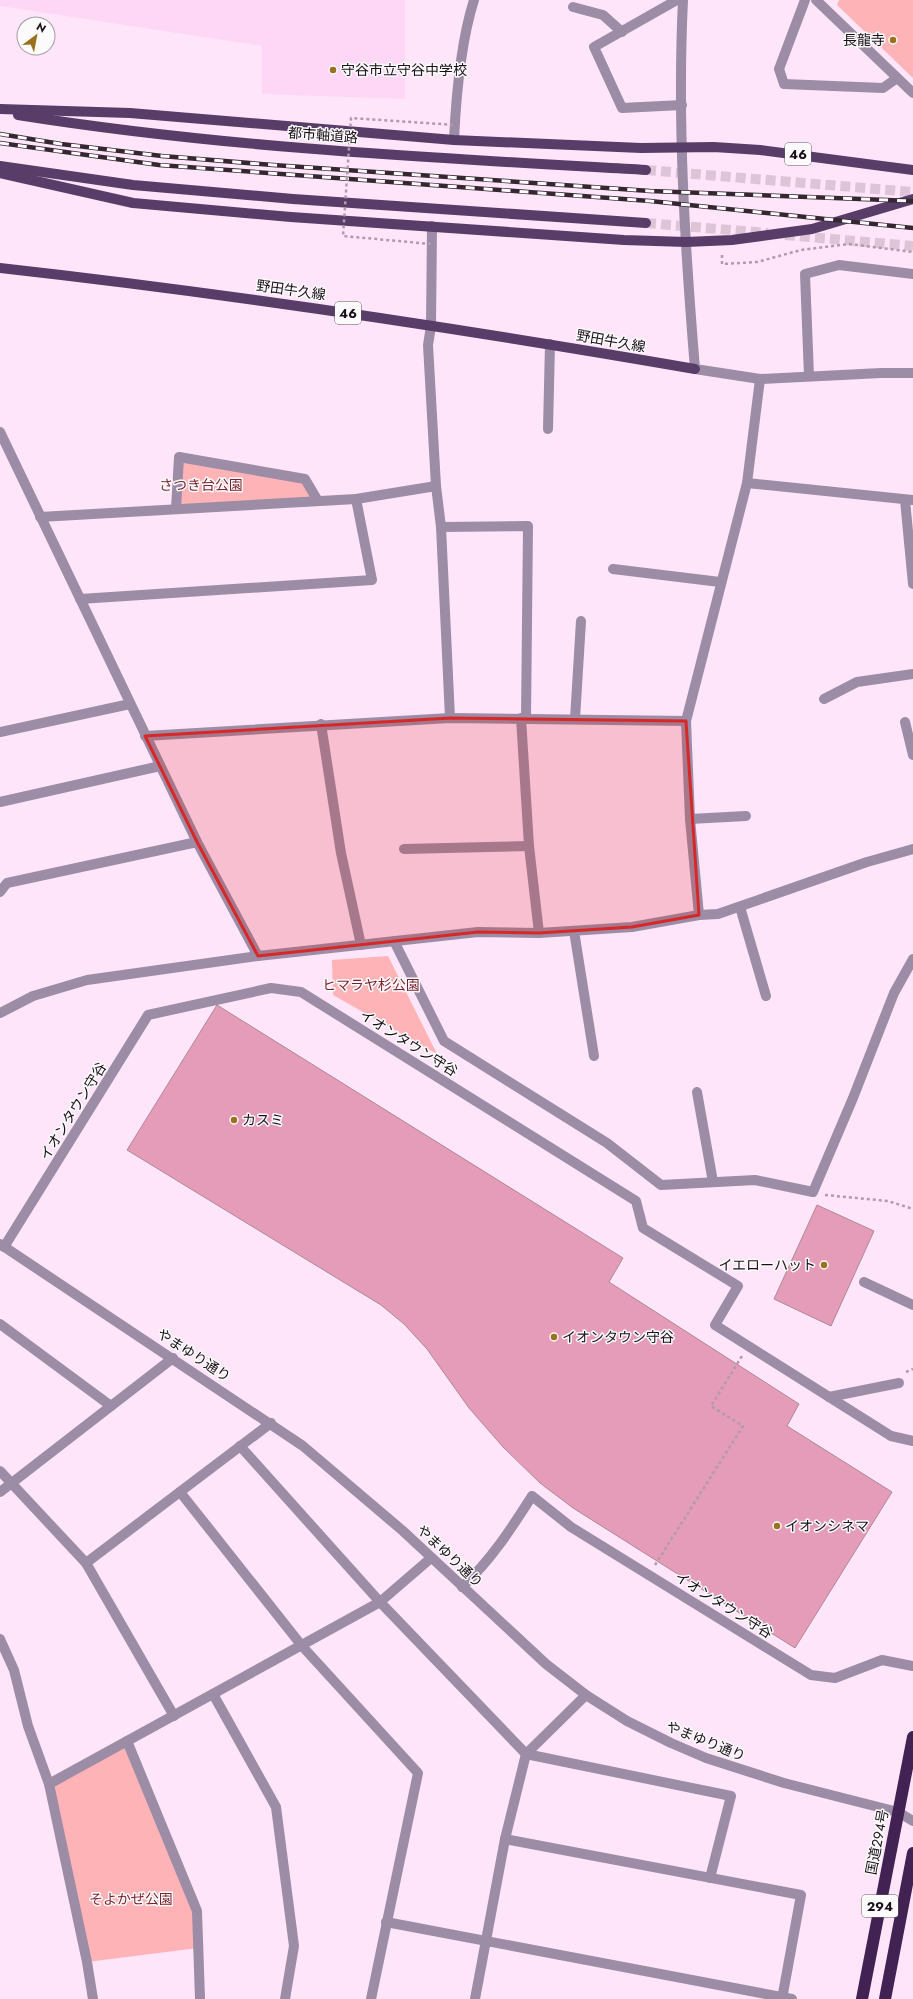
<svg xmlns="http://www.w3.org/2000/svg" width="913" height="1999" font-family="Jost,'Noto Sans JP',sans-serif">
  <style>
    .built { fill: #fed7f6 }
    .green { fill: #feb3b6 }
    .building { fill: #e59cb8; stroke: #ad8896 }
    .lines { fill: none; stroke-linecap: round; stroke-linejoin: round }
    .major-tunnel { stroke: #ddc5d7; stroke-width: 10; stroke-dasharray: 10 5; stroke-linecap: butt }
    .path { stroke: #b09bac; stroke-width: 2.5; stroke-dasharray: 3 3; stroke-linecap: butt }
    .minor { stroke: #9c8ca6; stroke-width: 10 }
    .major { stroke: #593d69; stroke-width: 10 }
    .highway { stroke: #422153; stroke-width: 12 }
    .rail-casing { stroke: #342731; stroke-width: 4.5 }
    .rail { stroke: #fbfbfb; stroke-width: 3; stroke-dasharray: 9; stroke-linecap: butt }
    .path-bridge { stroke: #b09bac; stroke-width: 2.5; stroke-dasharray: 3 3; stroke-linecap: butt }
    .marked { fill: #d62828; fill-opacity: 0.2; stroke: #d62828; stroke-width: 3; stroke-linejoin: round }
    .poi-dot { fill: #9a711e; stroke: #fbfbfb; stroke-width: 1.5 }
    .labels { text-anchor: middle; stroke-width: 3; stroke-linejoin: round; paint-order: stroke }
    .shield { fill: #fbfbfb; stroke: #5e565c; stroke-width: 1 }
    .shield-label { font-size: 13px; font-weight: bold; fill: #1a0f18 }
    .poi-label { font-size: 14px; fill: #1a0f18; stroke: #fbfbfb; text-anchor: start }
    .street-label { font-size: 14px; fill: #1a0f18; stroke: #fbfbfb }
    .park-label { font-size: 14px; fill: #791f2d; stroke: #fbfbfb }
  </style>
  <rect width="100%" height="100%" fill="#ffe5f9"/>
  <path class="built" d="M0,0h405v99l-143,-5v-48l-262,-40z"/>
  <g class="green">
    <path d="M839,0h74v78l-76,-73z"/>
    <path d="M179,457l126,22 13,22 -142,8z"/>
    <path d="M388,956l49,98 -104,-59 -1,-35z"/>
    <path d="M127,1741l70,170 1,37 -111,14 -38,-178z"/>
  </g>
  <g class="building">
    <path d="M217,1005l406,253 -14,24 190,122 -12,22 105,66 -97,156 -222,-140 -33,-25 -37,-36 -34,-39 -42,-59 -23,-25 -23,-19 -254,-155z"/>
    <path d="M817,1205l57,26 -43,95 -57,-27z"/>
  </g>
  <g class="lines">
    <g class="major-tunnel">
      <path d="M646,170l267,22"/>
      <path d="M646,223l122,10"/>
      <path d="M785,235l128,11"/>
    </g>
    <g class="path">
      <path d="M722,255v9l35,-2 44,-12 48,-6 64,8"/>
      <path d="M825,1195l63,6 25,8"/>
      <path d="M906,1372l7,-3"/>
      <path d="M655,1565l88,-139 -32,-20 31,-50"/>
    </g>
    <g class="minor">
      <path d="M677,0l-83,47 28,61 60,-3"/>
      <path d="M683,0c-6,123 2,247 12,369l65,10 121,-6h32"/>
      <path d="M805,0l-26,69 5,15 99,4 14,-10"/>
      <path d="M816,0l97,93"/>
      <path d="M573,7l30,8 19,17"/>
      <path d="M454,140c2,-43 7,-99 20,-140"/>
      <path d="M432,226l-1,100 -3,19 8,141 5,41 9,191"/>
      <path d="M809,376l-4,-102 34,-9 74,9"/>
      <path d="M548,429l2,-85"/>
      <path d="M0,432l197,410 61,114"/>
      <path d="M747,483l166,17"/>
      <path d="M905,500l8,84"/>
      <path d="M176,509l3,-52 126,22 13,22"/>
      <path d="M40,517l316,-18 80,-13"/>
      <path d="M441,527l87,-1 -2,192"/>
      <path d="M613,569l107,13"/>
      <path d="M80,599l292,-19 -16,-81"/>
      <path d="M824,699l33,-17 56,-8"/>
      <path d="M521,718l8,128 10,87"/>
      <path d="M575,719l6,-98"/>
      <path d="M905,722l8,33"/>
      <path d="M321,724l20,129 20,92"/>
      <path d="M0,732l130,-28"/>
      <path d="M145,736l305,-18 236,3"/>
      <path d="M0,802l160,-36"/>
      <path d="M690,819l56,-3"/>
      <path d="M404,849l125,-3"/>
      <path d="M0,892l7,-9 190,-41"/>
      <path d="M740,907l26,89"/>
      <path d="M699,915l-9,-96 -4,-98 61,-238 13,-104"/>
      <path d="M574,931l20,125"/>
      <path d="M394,941l50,100 163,102 54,42 94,-5 58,12 40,-94 41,-105 19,-34"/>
      <path d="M0,1013l33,-17 54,-16 171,-24 220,-24 61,1 93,-6 67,-12 19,-1 149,-52 46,-13"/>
      <path d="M697,1092l16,90"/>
      <path d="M0,1244l303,202 100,85 143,133 40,31 41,26 44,22 35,15 78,25 114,29 15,9"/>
      <path d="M4,1247l144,-232 123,-27 30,4 335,209 7,27 95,58 -23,39 176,111 22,5"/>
      <path d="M864,1282l49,23"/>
      <path d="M0,1324l111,82"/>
      <path d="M829,1397l70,-14"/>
      <path d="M240,1446l140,156 146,152 205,42 -21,82"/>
      <path d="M0,1471l86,92 88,153"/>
      <path d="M0,1492l173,-134"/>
      <path d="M180,1492l122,154 116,127 -47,226"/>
      <path d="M86,1563l185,-140"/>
      <path d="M462,1587c29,-27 49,-58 70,-91l39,31 240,148 24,3 47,-18 31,6"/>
      <path d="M0,1639l14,31 14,56 21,58 38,178 6,37"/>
      <path d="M213,1694l63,113 18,139 -9,53"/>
      <path d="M127,1741l70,170 3,88"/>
      <path d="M49,1784l331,-182 51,-44"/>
      <path d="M505,1839l296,56 -19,104"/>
      <path d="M386,1922l406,77"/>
      <path d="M475,1999l30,-160 21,-85 60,-59"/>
    </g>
    <g class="major">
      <path d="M0,109l130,4 324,27 187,8 73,-1 46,3 153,20"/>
      <path d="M18,115c207,33 418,43 628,55"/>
      <path d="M0,166l133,19 160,14 353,24"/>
      <path d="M0,173l133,30 158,14 333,23 62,2 46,-2 80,-11 101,-30"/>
      <path d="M0,268c233,26 464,61 695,101"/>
    </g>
    <g class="highway">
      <path d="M862,1999l51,-262"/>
      <path d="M885,1999l28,-146"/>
    </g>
    <defs>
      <g id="rail">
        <path d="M0,134l61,10 101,12 111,9 377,26 263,10"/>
        <path d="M0,143l159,22 491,36 263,27"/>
      </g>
    </defs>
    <use href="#rail" class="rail-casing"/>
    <use href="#rail" class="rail"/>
    <path class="path-bridge" d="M431,244l-88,-8 8,-118 104,7"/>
  </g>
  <path class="marked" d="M450,718l236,3 13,194 -67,12 -93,6 -61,-1 -220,24 -61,-114 -52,-106z"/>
  <g class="poi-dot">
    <circle cx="893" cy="40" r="4"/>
    <circle cx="333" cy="70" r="4"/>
    <circle cx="234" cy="1120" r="4"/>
    <circle cx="824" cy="1265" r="4"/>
    <circle cx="554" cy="1337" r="4"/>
    <circle cx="777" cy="1526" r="4"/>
  </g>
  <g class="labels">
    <g class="shield">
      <rect x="785" y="143" width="26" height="22" rx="3"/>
      <rect x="335" y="302" width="26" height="22" rx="3"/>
      <rect x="862" y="1895" width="36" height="22" rx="3"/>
    </g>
    <g class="shield-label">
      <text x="798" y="159">46</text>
      <text x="348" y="318">46</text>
      <text x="880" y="1911">294</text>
    </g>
    <g class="poi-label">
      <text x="885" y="45" text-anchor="end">長龍寺</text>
      <text x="341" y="75">守谷市立守谷中学校</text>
      <text x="242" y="1125">カスミ</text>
      <text x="816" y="1270" text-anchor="end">イエローハット</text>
      <text x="562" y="1342">イオンタウン守谷</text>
      <text x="785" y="1531">イオンシネマ</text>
    </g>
    <g class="street-label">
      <text transform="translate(323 135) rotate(4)" y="5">都市軸道路</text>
      <text transform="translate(291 290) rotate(8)" y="5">野田牛久線</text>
      <text transform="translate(611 341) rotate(10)" y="5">野田牛久線</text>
      <text transform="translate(409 1043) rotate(32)" y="5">イオンタウン守谷</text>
      <text transform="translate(73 1111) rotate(-58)" y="5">イオンタウン守谷</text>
      <text transform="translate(194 1355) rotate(33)" y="5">やまゆり通り</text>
      <text transform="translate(450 1556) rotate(43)" y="5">やまゆり通り</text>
      <text transform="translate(724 1605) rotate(32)" y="5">イオンタウン守谷</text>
      <text transform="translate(706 1741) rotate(22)" y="5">やまゆり通り</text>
      <text transform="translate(877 1842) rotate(-79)" y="5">国道294号</text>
    </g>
    <g class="park-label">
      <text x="201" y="490">さつき台公園</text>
      <text x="371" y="990">ヒマラヤ杉公園</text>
      <text x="131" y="1904">そよかぜ公園</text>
    </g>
  </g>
  <g transform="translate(36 36) rotate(32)"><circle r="19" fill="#fbfbfb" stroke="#a19da0"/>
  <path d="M0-3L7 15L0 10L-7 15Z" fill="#9a711e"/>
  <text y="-6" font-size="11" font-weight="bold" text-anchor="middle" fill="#1a0f18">N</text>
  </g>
</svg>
